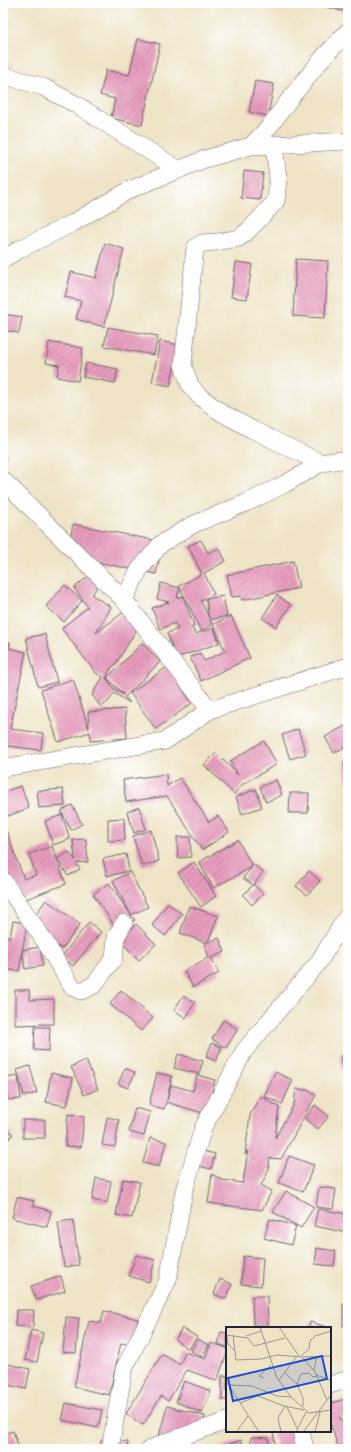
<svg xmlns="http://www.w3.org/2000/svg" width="351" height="1452" font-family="Caveat,sans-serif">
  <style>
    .building { fill: url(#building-hatch) }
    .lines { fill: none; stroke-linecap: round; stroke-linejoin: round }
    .street-casing { stroke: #69666b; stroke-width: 18 }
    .street { stroke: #fff; stroke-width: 17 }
    .inset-road { fill: none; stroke: #9c968e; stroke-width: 1 }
    .view { fill: #1d4ed8; fill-opacity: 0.15; stroke: #1d4ed8; stroke-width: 2 }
    .inset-edge { fill: none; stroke: #22223b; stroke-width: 2 }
  </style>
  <defs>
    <pattern id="building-hatch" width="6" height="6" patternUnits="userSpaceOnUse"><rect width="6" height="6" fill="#e89cbe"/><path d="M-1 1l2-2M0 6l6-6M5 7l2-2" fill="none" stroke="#bc7f9c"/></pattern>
  </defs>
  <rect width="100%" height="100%" fill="#fff"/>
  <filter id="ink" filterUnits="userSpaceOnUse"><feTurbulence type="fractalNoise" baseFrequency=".025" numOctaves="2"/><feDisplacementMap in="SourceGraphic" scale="8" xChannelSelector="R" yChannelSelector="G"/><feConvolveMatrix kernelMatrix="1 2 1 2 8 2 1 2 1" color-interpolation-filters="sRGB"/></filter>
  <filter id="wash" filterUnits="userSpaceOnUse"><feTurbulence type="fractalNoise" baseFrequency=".012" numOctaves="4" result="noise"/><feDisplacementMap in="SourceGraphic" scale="16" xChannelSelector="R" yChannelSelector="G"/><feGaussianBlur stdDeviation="0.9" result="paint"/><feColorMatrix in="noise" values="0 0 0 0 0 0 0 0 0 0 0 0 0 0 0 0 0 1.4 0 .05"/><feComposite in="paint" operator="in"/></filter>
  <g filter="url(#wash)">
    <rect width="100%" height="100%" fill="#eee3c5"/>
    <g id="blocks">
      <g class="building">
        <path d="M308,3h37l-2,8z"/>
        <path d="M138,39l22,5 -18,81 -31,-7 4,-19 -15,-4 6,-25 23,5z"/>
        <path d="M255,81l19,3 -6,32 -19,-4z"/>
        <path d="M244,171l19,2 -3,27 -19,-2z"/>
        <path d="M105,243l19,6 -20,78 -28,-8 5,-18 -16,-4 6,-25 25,6z"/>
        <path d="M296,259l32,2 -3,57 -32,-2z"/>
        <path d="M236,262l16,2 -5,35 -16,-2z"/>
        <path d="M3,314l19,3 -3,16 -16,-3z"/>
        <path d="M108,327l50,9 -4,19 -50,-9z"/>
        <path d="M160,341l19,4 -9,41 -18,-4z"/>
        <path d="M49,342l34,6 -5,33 -21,-4 2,-12 -13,-2z"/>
        <path d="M86,363l32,6 -3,14 -32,-6z"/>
        <path d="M3,449l3,11 -3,1z"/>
        <path d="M73,524l90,18 -7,32 -89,-18z"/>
        <path d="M201,540l7,13 11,-5 7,13 -22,12 10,21 -13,7 8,17 -3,-19 17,-3 4,20 -17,4 2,5 -11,6 -21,-43 -3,10 6,-2 11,30 -2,1 3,7 19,-6 5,15 -43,15 -9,-25 11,-4 -3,-6 -15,6 -8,-21 17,-6 -12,-3 4,-16 19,5 -1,-2 23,-12 -14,-28z"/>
        <path d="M293,561l6,27 -57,12 -1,-4 -9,1 -5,-22z"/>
        <path d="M92,573l7,10 -7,12 19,12 -15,26 29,-22 17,10 -27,44 -4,3 -5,10 8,11 10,6 -17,-17 35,-35 18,19 -35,35 5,6 -16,-10 -5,8 -8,6 -9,-12 11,-18 -7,-4 -34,-44 3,-4 23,-18 -14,-19z"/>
        <path d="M65,585l17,16 -18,21 -18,-16z"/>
        <path d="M277,595l14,10 -15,22 -14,-9z"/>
        <path d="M231,616l19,42 -49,23 -11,-24 10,-4 4,8 21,-10 -12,-27z"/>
        <path d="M45,634l12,48 -19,5 -12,-49z"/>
        <path d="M3,640l7,2 -1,6 17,4 -16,77 33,4 -2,17 -34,-4v-6l-2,10 -2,-1z"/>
        <path d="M167,667l25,36 -36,26 -26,-36z"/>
        <path d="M73,679l16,50 -1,-17 37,-3 2,29 -37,3v-9l-32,10 -17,-52z"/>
        <path d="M345,726l3,4v15l-14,8 -9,-16z"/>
        <path d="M298,729l8,25 -16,5 -8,-24z"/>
        <path d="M264,741l13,23 -34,20 -9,10 -30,-29 12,-12 22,22 -8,-14z"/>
        <path d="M344,762h4v20h-1z"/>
        <path d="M166,774l1,12 13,-8 29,44 9,-6 11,16 -27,18 -35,-54 -41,6 -3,-22z"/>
        <path d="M276,780l6,15 -16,7 -6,-15z"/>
        <path d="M21,786l8,22 -26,10v-26z"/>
        <path d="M63,789l2,17 -26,2 -2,-17z"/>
        <path d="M256,789l6,18 -20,7 -6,-17z"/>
        <path d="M290,793h19l-1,20h-19z"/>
        <path d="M72,805l10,19 -11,6 -10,-19z"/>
        <path d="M139,807l7,22 -12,4 -7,-21z"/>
        <path d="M62,815l8,24 -17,6 -8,-24z"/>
        <path d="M124,818l1,22 -17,1v-22z"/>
        <path d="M3,822l21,57 12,-4 -7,-21 23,-8 14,38 -48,18 -15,-40z"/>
        <path d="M151,830l8,31 -17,5 -9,-30z"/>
        <path d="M177,837h13l1,20 -13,1z"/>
        <path d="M86,839l2,23 -12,1 4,6 -12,7 -11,-17 12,-7 6,8 -2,-20z"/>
        <path d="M238,840l14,26 1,-2 10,8 -9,13 9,9 -11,11 -9,-10 10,-10 -10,-7 9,-11 -39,21 -14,-26z"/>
        <path d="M126,854l3,17 -22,5 -4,-17z"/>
        <path d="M194,862l22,34 -15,11 -23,-34z"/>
        <path d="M309,871l11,10 -13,14 -11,-9z"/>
        <path d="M130,872l18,35 -17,8 4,5 -17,11 -25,-37 16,-11 22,32 -18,-34z"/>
        <path d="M46,900l34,24 -18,25 -34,-24z"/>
        <path d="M168,903l14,11 -17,22 -13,-11z"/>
        <path d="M189,906l29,10 -10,26 11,-4 6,14 -14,6 8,15 -26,14 -9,-16 25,-14 -5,-13 3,-1 -27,-10z"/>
        <path d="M13,921l14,2 -8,48 -16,-2v-33l7,1z"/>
        <path d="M89,922l12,10 -28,34 -11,-10z"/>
        <path d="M136,924l20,20 -17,16 -20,-20z"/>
        <path d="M40,947l3,19 -18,3 -3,-19z"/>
        <path d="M15,990h14l1,10 24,-1v25l-39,1z"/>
        <path d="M121,990l32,28 -12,13 -31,-27z"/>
        <path d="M183,996l12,6 -9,16 -12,-8z"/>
        <path d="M223,1020l15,9 -12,19 -14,-9z"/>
        <path d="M35,1027h15l-1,24 -15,-1z"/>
        <path d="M212,1043l10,4 -6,14 -10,-4z"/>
        <path d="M178,1054l25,7 -4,13 -25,-6z"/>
        <path d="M348,1055v13l-6,1 -2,-13z"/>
        <path d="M86,1060l12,29 -14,6 -13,-28z"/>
        <path d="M30,1066l7,27 -13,3 -7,-26z"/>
        <path d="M125,1068l10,5 -7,15 -10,-4z"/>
        <path d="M275,1072l18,8 -11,24 -18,-8z"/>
        <path d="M51,1073l22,5 -6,28 -21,-4z"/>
        <path d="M157,1073l15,3 -5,24 4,-15 22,6 4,-16 18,5 -9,34 -40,-12 -2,7 -15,-4z"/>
        <path d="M18,1076l3,23 -13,1 -3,-22z"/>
        <path d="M296,1089l11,1 9,5 -35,64 -11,-1 -2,14 -7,13 11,6 -10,19 -54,-7 4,-29 10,6 21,3 5,-33 -3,5 5,-40 10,-19 19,11 -4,31 19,-34z"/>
        <path d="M315,1105l14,11 -11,13 -13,-10z"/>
        <path d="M135,1108l15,4 -6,24 -15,-4z"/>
        <path d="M68,1114l16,2 -3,31 -16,-1z"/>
        <path d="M107,1117l12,3 -4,27 -13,-2z"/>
        <rect x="23" y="1120" width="22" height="18"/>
        <path d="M3,1126l10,8 -10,12z"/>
        <path d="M150,1138l16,4 -7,25 -16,-4z"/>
        <path d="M203,1151l12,3 -4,15 -12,-3z"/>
        <path d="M289,1156l25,9 -11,27 -24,-9z"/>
        <path d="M96,1178l15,3 -4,22 -15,-3z"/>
        <path d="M123,1179l17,3 -8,36 -16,-3z"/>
        <path d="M319,1187l17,2 -3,20 -17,-2z"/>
        <path d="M286,1191l28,16 -13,21 -28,-16z"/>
        <path d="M17,1197l17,4 -1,5 18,5 -4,16 -35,-9z"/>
        <path d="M318,1209l29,5 -4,18 -29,-6z"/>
        <path d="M270,1219l26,7 -5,19 -27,-7z"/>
        <path d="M73,1220l6,45 -15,2 -6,-45z"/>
        <path d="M317,1248l19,3 -2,15 -19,-2z"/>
        <path d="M136,1255l19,5 -6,22 -20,-6z"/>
        <path d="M243,1256l20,2 -2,28 -20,-2z"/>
        <path d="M61,1276l4,15 -29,9 -5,-14z"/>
        <path d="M220,1279l12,5 -6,15 -12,-5z"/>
        <path d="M252,1296h15l1,29h-15z"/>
        <rect x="343" y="1304" width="5" height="22"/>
        <path d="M16,1310h18l-1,17 -18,-1z"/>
        <path d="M104,1311l34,8 -6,26 -11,-2 -12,52 -35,-8 15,-66 12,2z"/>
        <path d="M66,1317l13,1 -3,35 -13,-1z"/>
        <path d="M310,1322l20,6h-22z"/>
        <path d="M182,1328l15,9 -8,12 -14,-9z"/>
        <path d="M31,1330l12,3 -6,29 -12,-2z"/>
        <path d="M221,1332l6,1v14l-9,-3z"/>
        <path d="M198,1339l11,6 -7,12 -11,-6z"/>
        <path d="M211,1343l16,5v5l-10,28 -30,-11 -19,31 -7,-5 -18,29 -17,-11 36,-60 18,11 5,-13 20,7z"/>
        <path d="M3,1363l27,6 -4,20 -23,-5z"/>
        <path d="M227,1375v25h-5v-24z"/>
        <path d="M184,1381l27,10 -9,22 -26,-11z"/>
        <path d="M345,1399l3,10v5l-8,3 4,13 4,-1v14l-10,4 -8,-25v-18z"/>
        <path d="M66,1403l36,7 -4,18 -36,-8z"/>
        <path d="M167,1406l38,10 -6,22 -13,-4 -3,12 -25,-6z"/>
        <path d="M13,1431l6,18h-16v-15z"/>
        <path d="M273,1431h23l3,18h-23z"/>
        <path d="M251,1437l18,1 -1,11h-18z"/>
        <path d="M101,1440l27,2 -1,7h-27z"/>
        <path d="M241,1440l3,9h-28z"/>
      </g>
    </g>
  </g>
  <g filter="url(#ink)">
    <use href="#blocks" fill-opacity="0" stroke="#69666b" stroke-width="1"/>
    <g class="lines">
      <defs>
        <g id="street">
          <path d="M3,75l40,12 34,18 102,65"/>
          <path d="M274,145l4,33 -2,23 -26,28 -11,9 -22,4 -15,1 -7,5 -12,117 7,20 9,11 23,17 31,17 68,33"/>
          <path d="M251,146l18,-19 20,-27 32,-40 27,-29"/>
          <path d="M3,259l17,-10 53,-26 56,-33 76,-31 46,-13 97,-5"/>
          <path d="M3,480l121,120 86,110"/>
          <path d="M124,600l15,-30 22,-26 31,-19 54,-22 39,-19 36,-21 27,-4"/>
          <path d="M3,768l162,-27 45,-31 138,-44"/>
          <path d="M3,880l41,60 28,47 9,4 13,-6 20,-27 2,-21 8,-14"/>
          <path d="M330,1385l18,-6"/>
          <path d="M301,1431l4,18"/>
          <path d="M110,1449l14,-80 44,-89 16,-89 19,-63 41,-77 74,-88 30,-48"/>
          <path d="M150,1449l16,-7 61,-21"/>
        </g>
      </defs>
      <use href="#street" class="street-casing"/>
      <use href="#street" class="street"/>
    </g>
  </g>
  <g transform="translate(226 1327)">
    <rect width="105" height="105" fill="#eee3c5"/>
    <path class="inset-road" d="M34,0l17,51 14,19M53,0l20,29M0,8l22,3 6,8 31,-8M7,8l3,25 25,-1 16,-4 25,2 13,15 12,28M1,9l1,8 6,6M20,9l16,-5M75,29l8,-7 1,-8 5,-5 16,-5M77,30l28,-1M88,43l3,-14M59,46l12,11 6,14v8M90,48l15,5M38,51l-5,-2 12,-11M53,53l18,-24M0,54l33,51M71,57l4,-10 8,-1 4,4 4,-1M3,58l23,1 25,10 14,1 18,16 22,-3M14,76l18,-7 26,10 20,4M61,80l10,21M11,104l11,-15M55,105l-3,-14 7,-12M70,105l10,-20M77,105l28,-37M89,105l5,-20"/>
    <path class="view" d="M96,29l5,23 -94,22 -5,-23z"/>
    <rect width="105" height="105" class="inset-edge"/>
  </g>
  <rect width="351" height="1452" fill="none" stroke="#fff" stroke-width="16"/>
</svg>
